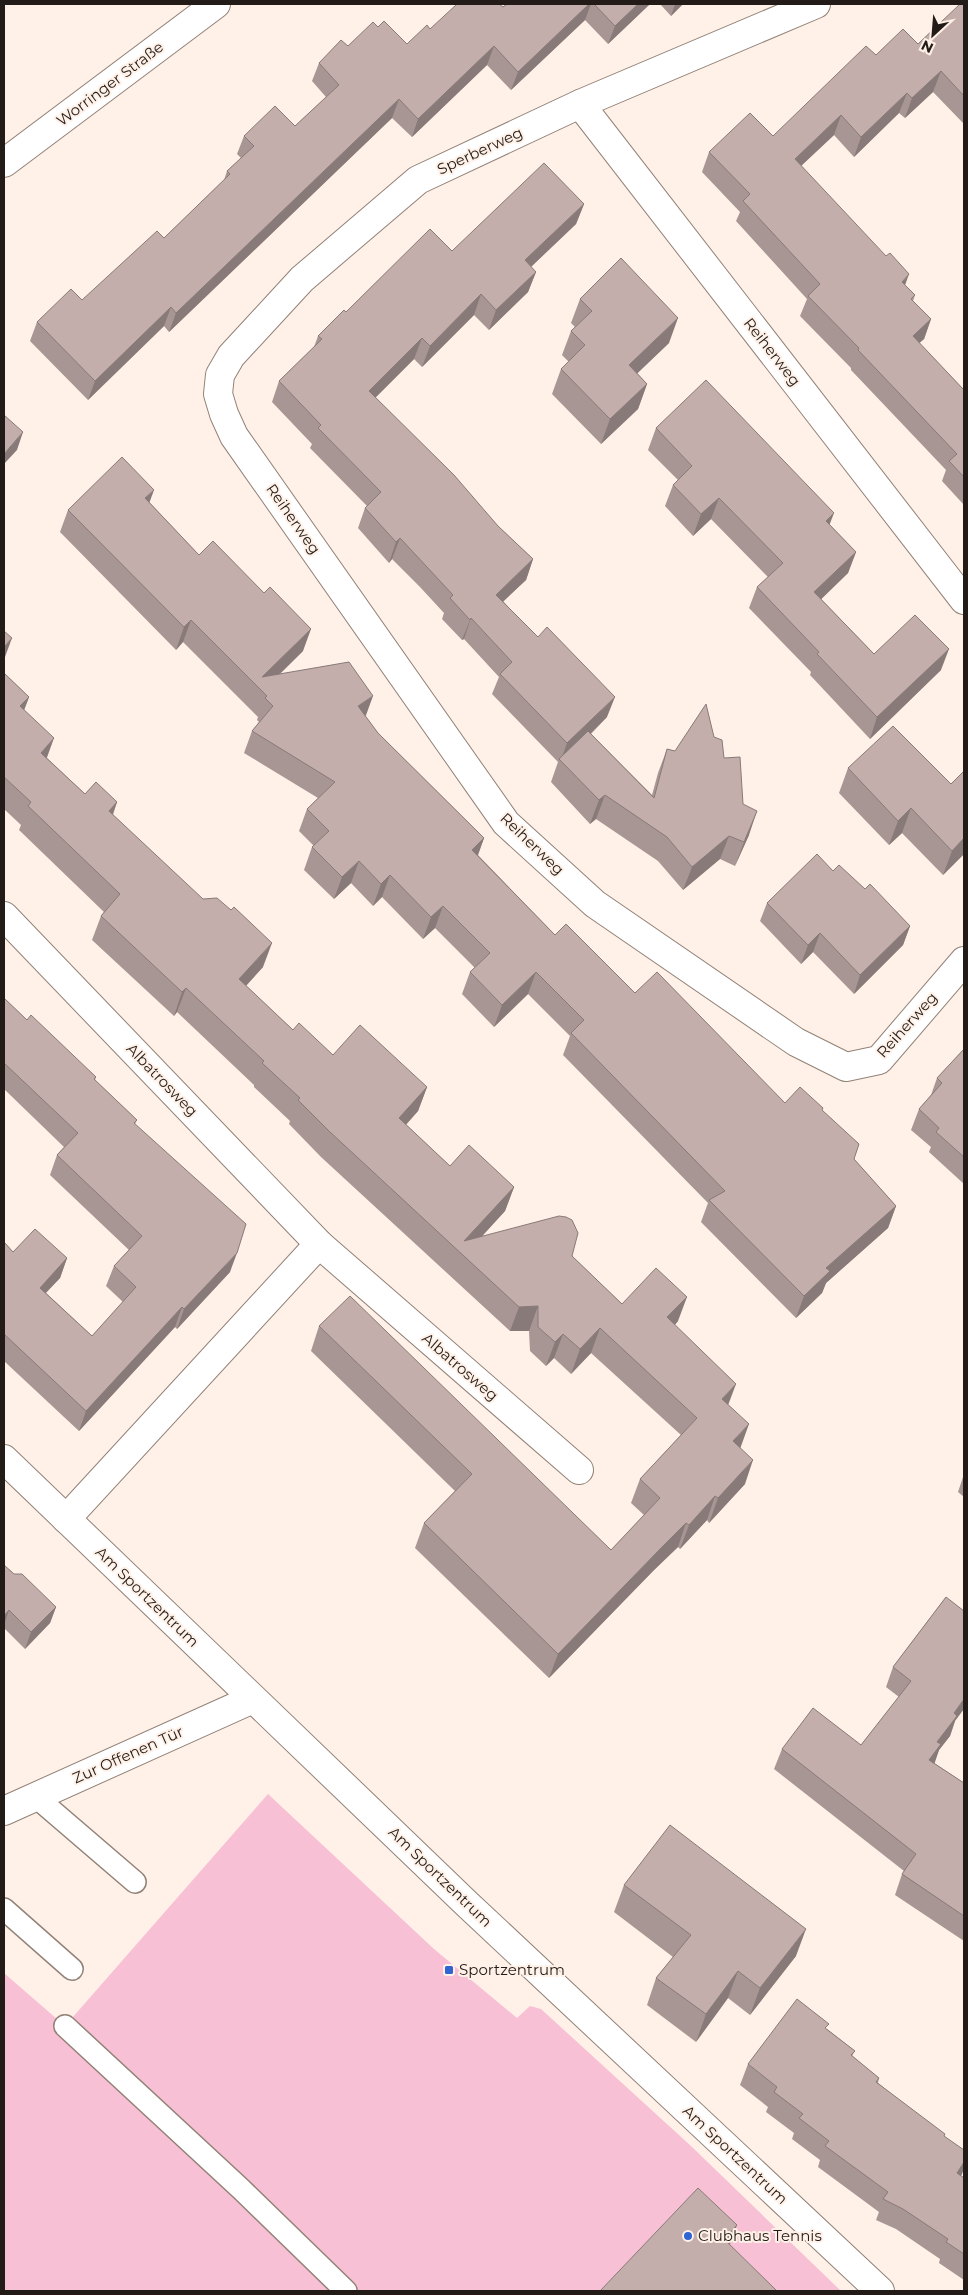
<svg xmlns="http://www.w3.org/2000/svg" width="968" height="2295" font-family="Montserrat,sans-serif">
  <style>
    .green { fill: #f8c0d5 }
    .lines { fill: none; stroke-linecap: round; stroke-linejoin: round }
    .service-casing { stroke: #928278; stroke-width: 24 }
    .minor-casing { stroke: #928278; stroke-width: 30 }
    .secondary-casing { stroke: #928278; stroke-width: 30 }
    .service { stroke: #fff; stroke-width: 21 }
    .minor { stroke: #fff; stroke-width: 28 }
    .secondary { stroke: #fff; stroke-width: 28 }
    .wall { fill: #a89694 }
    .shaded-wall { fill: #887a78 }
    .building { fill: #c3aeac; stroke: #887a78 }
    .poi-dot { fill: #2e65d3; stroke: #fff1e7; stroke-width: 2 }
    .labels { text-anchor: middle; stroke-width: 4; stroke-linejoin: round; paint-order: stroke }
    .street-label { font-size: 15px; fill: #221b17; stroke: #fff1e7 }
    .poi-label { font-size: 15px; fill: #221b17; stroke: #fff1e7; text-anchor: start }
  </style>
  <rect width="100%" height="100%" fill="#fff1e7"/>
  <path class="green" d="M268,1794l166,155 83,69 13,-12 11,3 150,137 150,145h-837v-318l61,53z"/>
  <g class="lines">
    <defs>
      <g id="service">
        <path d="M36,1797l99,85"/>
        <path d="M4,1909l68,60"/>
        <path d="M65,2026l176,163 105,102"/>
      </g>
      <g id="minor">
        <path d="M816,4l-236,100 -162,76 -116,99 -71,77 -11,19 -2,19 6,20 10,22 272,387 89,81 201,138 50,25 33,-7 85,-99"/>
        <path d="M580,104l384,496"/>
        <path d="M4,916l315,328 -253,275"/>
        <path d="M319,1244l260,226"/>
        <path d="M4,1459l463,445 413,387"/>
        <path d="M4,1811l249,-112"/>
      </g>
      <path id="secondary" d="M4,163l212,-159"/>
    </defs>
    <use href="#service" class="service-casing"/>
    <use href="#minor" class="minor-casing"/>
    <use href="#secondary" class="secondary-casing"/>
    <use href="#service" class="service"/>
    <use href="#minor" class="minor"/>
    <use href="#secondary" class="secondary"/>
  </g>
  <g class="wall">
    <path d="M507,4h143l-42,40 -23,-24 -74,70 -24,-25 -75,72 -20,-19 -223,214 -5,-6 -76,74 -58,-59 7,-19 45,-22 82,-62 60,-58 3,-9 14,-13 -4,-4 7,-18 51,-10 31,-29 -14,-16 7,-18 29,-17 30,-19 29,17 23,-15 73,-22z"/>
    <path d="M660,4h23l-12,12z"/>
    <path d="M964,4v120l-31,-32 -28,26 -6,-5 -45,44 -20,-22 -33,31 104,119 10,10 -2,6 18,18 -7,20 -5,4 45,47v115l-22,-24 4,-11 -95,-100v-2l-51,-52 7,-17 -71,-78 4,-9 -38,-40 7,-20 64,-16 103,-81 42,-11z"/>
    <path d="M584,204l-8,20 -45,43 5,5 -8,20 -39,38 -15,-15 -52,52 -8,-8 -39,39 123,128 35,33 -7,21 -23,21 104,116 -16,17 61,61 6,-22 9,-24 8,2 39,-14 29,67 6,31 -14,31 -15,-7 -37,31 -25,-29 -62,-42 -6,5 -39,-42 7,-20 -66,-68 7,-17 -35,-38 -2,1 -20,-21 2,-6 -24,-26 -28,-28 -3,4 -31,-35 7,-20 2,-2 -57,-58 2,-4 -40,-42 7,-21 35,-34 4,-11 28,-24 106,-61z"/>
    <path d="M580,299l89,44 -32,30 10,11 -9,25 -37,35 -49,-50 9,-25 8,-7 -7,-7 9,-24 4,-4 -4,-4z"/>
    <path d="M656,428l174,97 26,27 -8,21 -27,26 53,55 67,16 -71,69 -60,-64 1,-3 -62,-64 8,-21 11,-10 -57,-58 -18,17 -28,-30 8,-21 5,-5 -30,-30z"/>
    <path d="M150,503l49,52 104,96 -23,23 85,42 13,17 106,105 -6,17 77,80 230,168 37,7 32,49 42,47 -8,22 -62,55 -4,10 -26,25 -95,-96 7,-19 -145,-148 7,-19 -42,-42 -34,33 -32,-33 8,-22 5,-4 -40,-40 -12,11 -41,-42 -9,9 -22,-23 -17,16 -30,-29 8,-23 2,-1 -15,-15 8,-22 11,-11 -74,-45 8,-22 7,-9 -2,-2 1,-3 -75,-75 -7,8 -116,-118 8,-22z"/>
    <path d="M4,673l25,24 -5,13 23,48 38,36 32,8 -4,13 150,152 -17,19 47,44 40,25 94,32 -9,24 -12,14 44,41 64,21 -9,24 -23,25 90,20 50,48 56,17 -3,4 53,80 12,43 5,36 -36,39 -2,-3 -27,29 -2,-2 -24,23 -105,108 -134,-130 9,-25 31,-32 -144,-140 8,-25 292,224 33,-35 -13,-12 9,-24 41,-44 -90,-82 -20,21 -17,-16 -8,8 -16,-15 -1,-20h-19l-189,-174 -32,-33 1,-3 -36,-34v-2l-77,-73 -3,4 -82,-76 9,-24 3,-4 -85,-82 2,-5 -17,-16z"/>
    <path d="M848,768l103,16 13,-13v83l-21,21 -41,-42 -13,12 -50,-52z"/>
    <path d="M833,871l32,18 45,37 -7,19 -49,49 -41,-42 -12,12 -41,-43 7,-18z"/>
    <path d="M4,998l23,22 69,57 -1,3 42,40 -2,4 95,148 -53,57 -2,-2 -96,104 -75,-70v-119l9,10 54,6 -7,20 -14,15 46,43 31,-34 -17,-16 8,-20 15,-16 -79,-75 7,-20 7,-8 -60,-58z"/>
    <path d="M964,1049v135l-35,-32 2,-5 -20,-17 8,-21 12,-14 6,-17z"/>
    <path d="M964,1474v23l-6,-5z"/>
    <path d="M4,1565l10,9 42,33 -6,16 -25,26 -21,-21z"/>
    <path d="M946,1597l9,124 -5,15 -11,14 -5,13 30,20v158l-69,-46 7,-21 2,-3 -130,-102 8,-20 79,-4 38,-48 -13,-10 7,-20z"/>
    <path d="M624,1885l172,71 -46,59 -22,-17 -32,44 -49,-37 9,-27 17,-21 -59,-45z"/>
    <path d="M827,2029l28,22 -3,5 27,22 -1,5 66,53 18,38 -1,2 3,2v102l-25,-17 1,-4 -44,-30 -20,-9 3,-8 -61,-45 2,-7 -28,-21 2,-6 -28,-21 2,-5 -28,-22 8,-21z"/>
  </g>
  <g class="shaded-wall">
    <path d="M589,4h2l-6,16 -74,70 7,-18z"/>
    <path d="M638,4h12l-42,40 7,-18z"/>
    <path d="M675,4h8l-12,12z"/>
    <path d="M494,46l-7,19 -75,72 6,-18z"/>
    <path d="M941,71l-8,21 -28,26 7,-20z"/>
    <path d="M907,93l-8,20 -45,44 7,-20z"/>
    <path d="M399,99l-7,19 -223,214 7,-19z"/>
    <path d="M841,115l-7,20 -47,44 8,-20z"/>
    <path d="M584,204l-8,20 -59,56 8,-20z"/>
    <path d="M536,272l-8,20 -39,38 7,-20z"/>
    <path d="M909,274l-7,20v-12z"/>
    <path d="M481,294l-7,21 -52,52 8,-21z"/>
    <path d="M171,307l-7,19 -76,74 7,-19z"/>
    <path d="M678,318l-9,25 -49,47 9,-25z"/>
    <path d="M931,319l-7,20 -19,17 8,-20z"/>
    <path d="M422,338l-8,21 -53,53 8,-21z"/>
    <path d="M647,384l-9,25 -37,35 9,-25z"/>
    <path d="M23,432l-6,18 -13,14v-10z"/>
    <path d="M154,490l-8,22 -1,-14z"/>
    <path d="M719,498l-8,21 -18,17 8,-22z"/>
    <path d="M834,513l-8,21v-13z"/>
    <path d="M400,538l-8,21 -3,4 7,-21z"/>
    <path d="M856,552l-8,21 -41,40 7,-21z"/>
    <path d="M533,559l-7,21 -37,35 7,-20z"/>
    <path d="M471,618l-7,21 -2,1 8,-20z"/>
    <path d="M191,620l-8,22 -7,8 8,-23z"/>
    <path d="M311,629l-8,22 -41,40v-14z"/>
    <path d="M12,638l-7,19 -1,2v-12z"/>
    <path d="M949,649l-8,21 -71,69 7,-22z"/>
    <path d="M373,696l-8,22 -7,-12z"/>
    <path d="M29,697l-9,24v-15z"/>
    <path d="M615,697l-8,20 -45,44 -1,-1 6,-17z"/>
    <path d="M54,738l-9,25 -4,-10z"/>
    <path d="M605,795l-9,24 -6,5 9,-24z"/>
    <path d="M117,802l-9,24 1,-15z"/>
    <path d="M911,808l-9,25 -13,12 9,-24z"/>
    <path d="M757,811l-8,24 -14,31 9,-24z"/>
    <path d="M729,836l-9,23 -37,31 9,-23z"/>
    <path d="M484,838l-8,22 -4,-10z"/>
    <path d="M964,838v16l-21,21 9,-24z"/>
    <path d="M359,861l-8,22 -17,16 8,-22z"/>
    <path d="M390,875l-8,22 -9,9 8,-22z"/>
    <path d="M443,906l-8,22 -12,11 8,-22z"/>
    <path d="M910,926l-7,19 -49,49 6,-19z"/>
    <path d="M820,933l-7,19 -12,12 7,-19z"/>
    <path d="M272,943l-9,24 -33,36 9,-24z"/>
    <path d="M536,972l-8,22 -34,33 8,-22z"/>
    <path d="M186,988l-9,24 -3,4 8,-24z"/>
    <path d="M427,1087l-9,24 -28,31 9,-24z"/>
    <path d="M514,1187l-9,24 -41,45v-15z"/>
    <path d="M896,1206l-8,22 -62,55 -4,10 -26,25 8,-22 22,-28z"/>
    <path d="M237,1253l-7,19 -53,57 7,-20z"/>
    <path d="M67,1258l-7,20 -28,29 8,-19z"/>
    <path d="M687,1297l-9,24 -19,21 8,-25z"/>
    <path d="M538,1306l-9,25h-19l9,-24z"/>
    <path d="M182,1307l-7,20 -96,104 7,-20z"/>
    <path d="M600,1328l-9,25 -20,21 9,-25z"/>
    <path d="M563,1334l-9,24 -8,8 9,-24z"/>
    <path d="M736,1384l-9,24 -5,-9z"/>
    <path d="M749,1424l-9,25 -7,-8z"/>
    <path d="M753,1460l-8,24 -36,39 9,-25z"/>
    <path d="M715,1496l-8,24 -27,29 9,-24z"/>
    <path d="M686,1523l-8,24 -24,23 -105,108 9,-24 105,-108z"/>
    <path d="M56,1607l-6,16 -25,26 6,-17z"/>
    <path d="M9,1610l-5,15v-9z"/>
    <path d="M964,1699v10l-9,12 -5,15 -11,14 -5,15 -5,-5 8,-18 17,-29z"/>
    <path d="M806,1929l-10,27 -46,59 10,-27z"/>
    <path d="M738,1971l-10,27 -32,44 10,-28z"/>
    <path d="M964,2162v7l-2,5 -12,20 7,-21z"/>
    <path d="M737,2225l-11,30 -2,-16z"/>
  </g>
  <g class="building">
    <path d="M457,4h42l4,3 4,-3h82l-71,68 -24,-26 -76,73 -19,-20 -223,214 -5,-6 -76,74 -58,-59 34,-33 11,11 75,-69 7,7 66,-64 -3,-3 27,-25 -10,-10 31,-30 20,20 44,-41 -20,-22 22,-23 7,6 25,-24 5,5 6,-6 23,23 20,-19 3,4z"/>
    <path d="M594,4h44l-23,22z"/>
    <path d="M960,4h4v92l-23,-25 -29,27 -5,-5 -46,44 -20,-22 -46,44 91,97 4,-3 19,21 -7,8 13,13 -4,4 20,20 -18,17 51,54v87l-15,-16 8,-7 -99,-104 1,-2 -51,-52 12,-12 -77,-83 7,-7 -41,-42 41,-39 23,23 93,-90 10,9 27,-26 15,15z"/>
    <path d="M544,163l40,41 -59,56 11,12 -40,38 -15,-16 -51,52 -8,-8 -53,53 85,84 44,51 35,33 -37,36 42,42 9,-10 68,70 -48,46 -67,-69 12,-12 -41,-44 -1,2 -20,-22 3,-3 -26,-28 -27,-29 -4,4 -31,-34 16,-16 -63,-64 3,-3 -42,-44 43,-42 -4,-3 26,-26 2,2 84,-83 22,22z"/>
    <path d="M621,258l57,60 -49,47 18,19 -37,35 -49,-50 24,-24 -14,-14 21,-20 -12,-12z"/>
    <path d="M706,380l128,133 -8,8 30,31 -42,40 60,62 41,-39 34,34 -72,68 -60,-63 2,-2 -62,-65 26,-24 -64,-65 -18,16 -28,-29 19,-19 -36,-38z"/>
    <path d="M4,415l19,17 -19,22z"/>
    <path d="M122,457l32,33 -9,8 54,57 14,-14 51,52 6,-6 41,42 -49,48 87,-15 24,34 -15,10 20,27 106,105 -12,12 83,85 11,-11 69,69 22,-21 128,131 15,-16 23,21 -1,2 37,34 -5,15 42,47 -70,62 4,3 -26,25 -95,-96 16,-9 -154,-158 13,-13 -48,-48 -34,33 -32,-33 20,-19 -47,-47 -12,11 -41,-42 -9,9 -22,-23 -17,16 -30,-30 17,-16 -22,-22 28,-27 -83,-51 21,-25 -8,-8 2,-2 -76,-76 -7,7 -116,-117z"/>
    <path d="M4,631l8,7 -8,9z"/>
    <path d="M4,673l25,24 -9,9 34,32 -13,15 44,41 11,-12 21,20 -8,9 94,88 14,-1 14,12 3,-3 38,36 -33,36 54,51 6,-7 34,32 27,-30 67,62 -28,31 51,48 19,-21 45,42 -50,54 95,-25 7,1 6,3 6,13 -6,23 50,48 34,-36 31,29 -20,20 69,67 -14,15 27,25 -16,17 20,19 -35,38 -3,-2 -26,29 -3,-2 -23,23 -105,108 -134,-131 48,-49 -153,-148 31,-30 261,254 49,-52 -20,-19 57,-61 -97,-90 -20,21 -17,-15 -8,8 -17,-15v-21l-19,1 -189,-175 -32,-32 2,-2 -38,-35 2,-2 -78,-73 -4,4 -81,-76 19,-22 -92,-88 3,-4 -27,-25z"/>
    <path d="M706,704l8,33 8,3 2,18 16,-1 3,47 14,7 -13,31 -15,-6 -37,31 -25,-30 -62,-42 -6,5 -40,-41 29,-28 66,67 13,-49 8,2z"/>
    <path d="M893,726l58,58 13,-13v67l-12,13 -41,-43 -13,13 -50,-53z"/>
    <path d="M817,854l16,17 6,-6 26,24 5,-5 40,42 -50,49 -40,-42 -12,12 -41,-42z"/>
    <path d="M4,998l23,22 4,-5 65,62 -2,2 43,41 -3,3 112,101 -9,29 -53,56 -2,-2 -96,104 -82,-77v-92l9,10 22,-23 32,29 -27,30 52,48 44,-49 -22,-21 28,-30 -85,-81 21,-22 -74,-70z"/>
    <path d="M964,1049v108l-28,-25 3,-4 -20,-19 23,-26 -5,-5z"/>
    <path d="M4,1565l10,9h8l34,33 -25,25 -22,-22 -5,6z"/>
    <path d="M946,1597l18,14v88l-10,14 3,3 -20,26 4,2 -12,16 35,23v133l-62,-42 14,-20 -134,-105 31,-41 48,37 50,-64 -18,-14z"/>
    <path d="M670,1825l136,104 -46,59 -22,-17 -32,43 -50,-36 35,-43 -67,-50z"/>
    <path d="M797,1999l32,25 -4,4 30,23 -4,4 28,23 -3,4 69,52 -1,2 20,14v12l-7,11 7,5v76l-18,-12 2,-3 -45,-30 -20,-10 5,-7 -63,-46 4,-5 -30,-23 4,-4 -29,-22 3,-5 -29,-23z"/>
    <path d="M698,2188l39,37 -13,14 53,52h-177z"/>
  </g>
  <g class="poi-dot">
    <rect x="444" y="1965" width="10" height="10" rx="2.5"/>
    <circle cx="688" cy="2236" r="5"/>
  </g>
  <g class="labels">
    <g class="street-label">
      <text transform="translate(110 84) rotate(-37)" y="5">Worringer Straße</text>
      <text transform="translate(480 151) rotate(-25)" y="5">Sperberweg</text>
      <text transform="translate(772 352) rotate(52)" y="5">Reiherweg</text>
      <text transform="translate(293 519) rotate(55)" y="5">Reiherweg</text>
      <text transform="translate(532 844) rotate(44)" y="5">Reiherweg</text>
      <text transform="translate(907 1025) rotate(-48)" y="5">Reiherweg</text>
      <text transform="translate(162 1080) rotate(46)" y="5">Albatrosweg</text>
      <text transform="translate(460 1367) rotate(41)" y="5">Albatrosweg</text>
      <text transform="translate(147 1597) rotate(44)" y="5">Am Sportzentrum</text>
      <text transform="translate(128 1755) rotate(-24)" y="5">Zur Offenen Tür</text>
      <text transform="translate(440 1877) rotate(44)" y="5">Am Sportzentrum</text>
      <text transform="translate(735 2155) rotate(43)" y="5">Am Sportzentrum</text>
    </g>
    <g class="poi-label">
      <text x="459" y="1975">Sportzentrum</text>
      <text x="698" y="2241">Clubhaus Tennis</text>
    </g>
  </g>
  <rect width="968" height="2295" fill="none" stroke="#221b17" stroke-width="10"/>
  <g transform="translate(933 35) rotate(206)" stroke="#fff1e7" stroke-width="4" paint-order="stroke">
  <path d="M0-4L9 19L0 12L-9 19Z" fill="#221b17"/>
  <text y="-8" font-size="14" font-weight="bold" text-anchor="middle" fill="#221b17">N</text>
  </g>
</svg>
